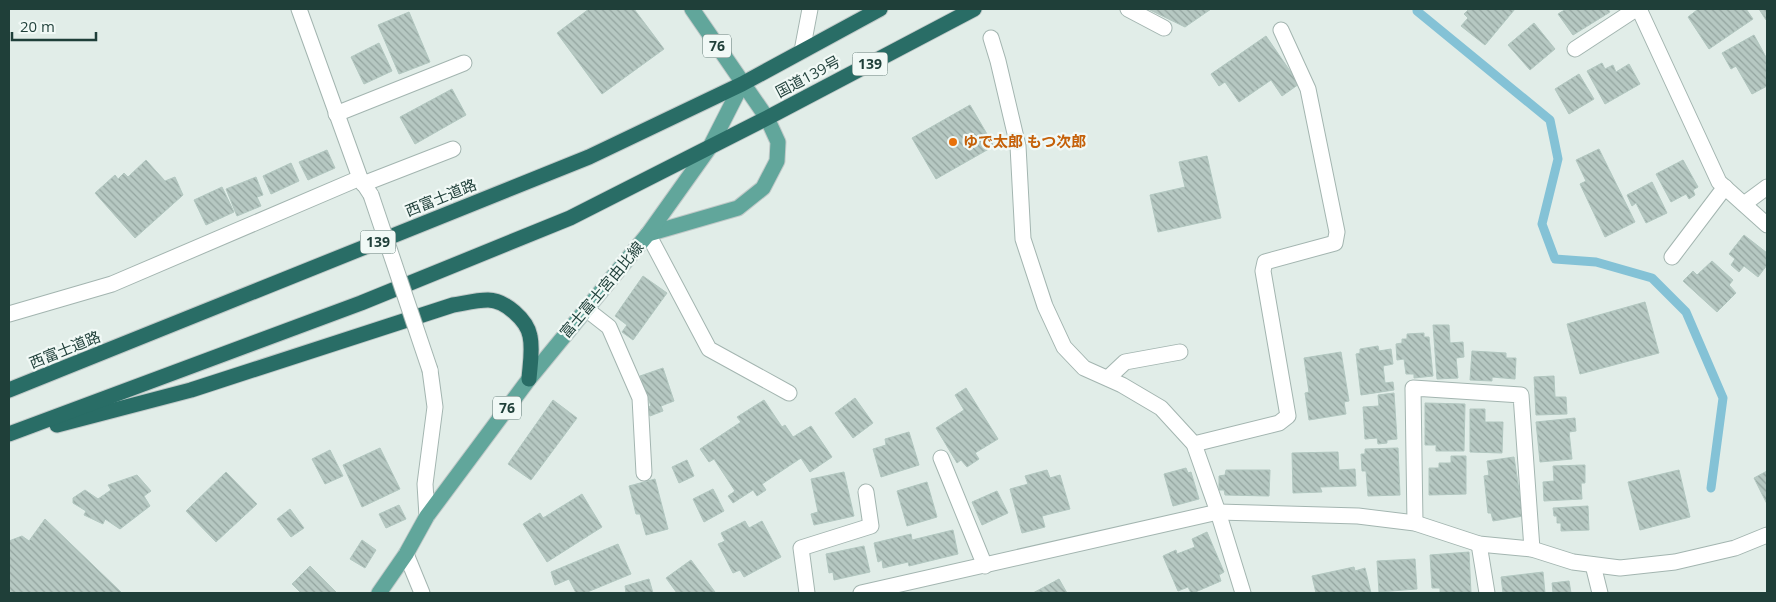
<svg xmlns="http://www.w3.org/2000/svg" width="1776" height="602" font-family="'Open Sans','Noto Sans JP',sans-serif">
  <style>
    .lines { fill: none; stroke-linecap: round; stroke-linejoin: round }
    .stream { stroke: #84c2d6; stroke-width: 9 }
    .building { fill: url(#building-back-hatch); stroke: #b2c7c0 }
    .street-casing { stroke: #a3b5b0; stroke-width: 17 }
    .primary-casing { stroke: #c0c9c8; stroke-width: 17 }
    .highway-casing { stroke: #c0c9c8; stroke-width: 17 }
    .street { stroke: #fff; stroke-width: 15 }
    .primary { stroke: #61a69b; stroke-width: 15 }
    .highway { stroke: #296d66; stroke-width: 15 }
    .street-bridge-casing { stroke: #a3b5b0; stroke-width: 17; stroke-linecap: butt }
    .street-bridge { stroke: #fff; stroke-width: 15 }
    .food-dot { fill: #e8710a; stroke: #f1f9f6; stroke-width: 2 }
    .labels { text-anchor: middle; stroke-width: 4.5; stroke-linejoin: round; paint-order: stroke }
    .shield { fill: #f1f9f6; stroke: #5e7772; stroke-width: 1 }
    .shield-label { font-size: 14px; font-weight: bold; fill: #1f3f39 }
    .street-label { font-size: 15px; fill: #1f3f39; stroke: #f1f9f6 }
    .food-label { font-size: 15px; font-weight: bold; fill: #c56008; stroke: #f1f9f6; text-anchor: start }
  </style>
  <defs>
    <pattern id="building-back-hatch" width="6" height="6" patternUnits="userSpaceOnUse" patternTransform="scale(1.25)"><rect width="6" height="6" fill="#b6c8c2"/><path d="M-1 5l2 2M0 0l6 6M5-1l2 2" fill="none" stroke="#93a49f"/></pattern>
  </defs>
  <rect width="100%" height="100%" fill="#e1ede8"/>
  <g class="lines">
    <path class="stream" d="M1417,9v2l133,109 8,39 -16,65 13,35 41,3 56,16 34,34 37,86 -12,90"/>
  </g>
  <g class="building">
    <path d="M589,9h45l30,40 -62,45 -45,-61z"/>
    <path d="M1148,9h63l-26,18z"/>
    <path d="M1469,9h46l-30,36 -24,-19 7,-8 -4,-4z"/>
    <path d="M1566,9h42l2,3 -37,23 -15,-21z"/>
    <path d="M1696,9h50l7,10 -44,30 -21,-32 9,-7z"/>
    <path d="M1759,9h8v10l-1,1z"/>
    <path d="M409,12l21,50 -31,12 -21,-49z"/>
    <path d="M1534,23l21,26 -25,21 -22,-25z"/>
    <path d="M1754,35l13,24v27l-15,8 -16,-28 -5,3 -9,-16z"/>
    <path d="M1266,36l33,48 -17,12 -11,-16 -32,22 -14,-20 -6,4 -8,-12z"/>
    <path d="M379,43l13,28 -28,13 -13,-27z"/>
    <path d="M1602,63l3,6 8,-4 3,7 13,-8 11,20 -35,20 -18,-33z"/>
    <path d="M1579,74l15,25 -25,15 -14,-25z"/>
    <path d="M452,89l14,26 -51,29 -15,-27z"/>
    <path d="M970,105l24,41 -58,33 -24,-41z"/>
    <path d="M1599,149l36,73 -30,15 -25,-53 6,-3 -10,-21z"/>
    <path d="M327,150l8,18 -27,12 -9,-18z"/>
    <path d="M1207,156l14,62 -63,14 -8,-37 35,-8 -6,-25z"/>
    <path d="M146,160l19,21 10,-4 8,18 -48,43 -40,-45 20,-18 3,4 6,-6 4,4z"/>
    <path d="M1683,160l15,27 -5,3 2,5 -6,4 -3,-5 -15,8 -15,-28z"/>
    <path d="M291,163l8,18 -28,13 -8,-18z"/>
    <path d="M256,177l7,18 -6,2 4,9 -24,10 -11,-27z"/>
    <path d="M1652,182l15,31 -21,10 -10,-20 -4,3 -5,-11z"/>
    <path d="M222,187l12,25 -28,13 -12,-25z"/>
    <path d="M1744,235l23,18v12l-9,12 -14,-11 -5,6 -8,-7 4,-6 -6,-5z"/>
    <path d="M1712,261l21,19 -4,5 7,8 -19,19 -34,-31 10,-10 4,4z"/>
    <path d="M643,276l24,17 -34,47 -11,-8 5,-7 -12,-9z"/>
    <path d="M1645,302l14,51 -79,21 -13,-50z"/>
    <path d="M1433,325h16l1,18 13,-1 1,15 -8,1 2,20 -21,1z"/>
    <path d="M1424,333v4h5l4,39 -19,2v-4h-8l-2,-15 -7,1 -1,-16 6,-1v-4h5v-5z"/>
    <path d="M1378,346l1,5 12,-2 2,15 -10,2 2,17 8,-1 1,8 -33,5 -5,-41 4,-1v-4z"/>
    <path d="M1472,351l34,2v5h10l-1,21 -23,-2v4l-22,-1z"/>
    <path d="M1341,352l8,49 -5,1 2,12 -37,6 -4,-27 4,-1 -5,-34z"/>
    <path d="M663,368l11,33 -13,5 2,5 -13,5 -3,-9 4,-1 -11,-30z"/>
    <path d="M1554,376l1,21h11l1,17 -31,1 -2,-38z"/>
    <path d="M966,388l32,51 -23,14 4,6 -12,8 -6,-7 -4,3 -21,-35 28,-18 -9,-15z"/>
    <path d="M1394,393l3,46 -10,1v3l-9,1 -1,-6 -12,1 -2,-32 16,-1 -1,-11z"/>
    <path d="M855,398l18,25 -20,15 -18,-25z"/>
    <path d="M553,400l24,18 -46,62 -23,-16z"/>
    <path d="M764,400l18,27 3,-2 8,12 18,-11 21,31 -22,15 -9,-14 -39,26 4,6 -9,6 -4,-6 -20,13 -5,-7 7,-5 -21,-32 -5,3 -9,-13 41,-27 -4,-5z"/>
    <path d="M1425,403l40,1 -1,47h-28v-6h-11z"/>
    <path d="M1470,409h15v13h18l-1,31 -32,-1z"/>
    <path d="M1575,418l1,13 -7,1 3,27 -32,3 -4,-40z"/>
    <path d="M909,432l10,33 -38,12 -8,-28 13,-4 -1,-6z"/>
    <path d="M380,448l20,41 -38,18 -19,-42z"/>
    <path d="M1398,448l2,47 -32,1 -2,-25h-4l-1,-17h4v-5z"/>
    <path d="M330,450l13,26 -18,8 -13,-25z"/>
    <path d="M1338,452l1,18 16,-1 1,17 -36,1 2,5 -29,1 -1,-40z"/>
    <path d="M1451,456h15v38l-37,1v-27h10v-5h12z"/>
    <path d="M1514,457l9,59 -30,5 -2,-8h-3l-4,-37 5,-1 -2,-14z"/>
    <path d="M687,460l7,16 -15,7 -7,-16z"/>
    <path d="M1585,465v18h-4l1,16 -38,2 -1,-19 11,-1 -1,-15z"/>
    <path d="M1186,468l2,5 3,-1 8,27 -26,7 -9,-32z"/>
    <path d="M1047,470l3,8 10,-3 10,34 -28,7 3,11 -23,6 -12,-44 18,-5 -3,-8z"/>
    <path d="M1226,470h44l-1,26 -44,-1 -1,-5h-5v-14l6,-1z"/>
    <path d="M1679,470l11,47 -50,13 -12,-48z"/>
    <path d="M1767,471v33l-13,-26z"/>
    <path d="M226,472l31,32 -41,38 -30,-31z"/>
    <path d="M844,472l10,44 -40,9 -3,-11 7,-2 -7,-33z"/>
    <path d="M137,475l14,16 -7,5 6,10 -30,23 -15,-10 -2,5 -19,-9 2,-4 -13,-8v-5l12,-8 13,9 13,-9 -3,-5z"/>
    <path d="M655,479l13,50 -22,6 -6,-21h-4l-7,-28z"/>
    <path d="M927,482l10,35 -30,9 -10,-35z"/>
    <path d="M713,489l11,22 -20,11 -11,-23z"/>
    <path d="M997,491l11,22 -26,12 -10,-23z"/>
    <path d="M582,494l20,33 -55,35 -24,-38 17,-11 3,5z"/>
    <path d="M399,505l7,14 -20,9 -7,-14z"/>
    <path d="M1588,506l1,24 -28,1v-8h-4v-7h-3l-1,-8z"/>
    <path d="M290,509l14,19 -13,9 -14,-18z"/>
    <path d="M45,519l77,74h-113v-52l13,-5 7,5z"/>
    <path d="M745,521l4,7 13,-7 19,36 -37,20 -4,-7 -7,3 -15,-29 7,-3 -4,-8z"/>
    <path d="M953,530l5,24 -49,12 -1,-4 -25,6 -1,-8 -4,2 -4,-19 37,-9 1,6z"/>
    <path d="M1207,532l17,40 -5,3 2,6 -28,12h-2l-3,-6 -10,4 -15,-35 13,-6 1,4 18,-7 -3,-8z"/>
    <path d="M362,540l14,10 -11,18 -15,-9z"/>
    <path d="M618,544l13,30 -46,19h-9l-7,-14 -14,6 -4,-13z"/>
    <path d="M864,546l6,26 -36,8 -1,-8 -4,1 -3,-19z"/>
    <path d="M1469,552l2,41h-31v-5h-8l-2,-33z"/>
    <path d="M1415,559l2,30 -38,3 -2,-31z"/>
    <path d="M691,560l24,32 -1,1h-37l-11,-15z"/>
    <path d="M310,566l27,27h-36l-9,-9z"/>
    <path d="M1354,567l1,4 10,-3 6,25h-55l-4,-17z"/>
    <path d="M1543,572l2,21h-42l-2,-16z"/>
    <path d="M649,579l4,14h-27l-1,-7z"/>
    <path d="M1059,579l8,14h-34z"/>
    <path d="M1569,581l2,12h-18l-1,-10z"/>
  </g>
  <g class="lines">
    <defs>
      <g id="street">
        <path d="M299,9l61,169 11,17"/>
        <path d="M1128,9l36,19"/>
        <path d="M1639,9l80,173 48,43"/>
        <path d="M991,38l7,23 20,85 5,93 22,67 19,41 20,21 38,17 39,23 33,36 24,68 25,81"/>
        <path d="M1575,49l61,-40"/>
        <path d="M802,51l8,-42"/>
        <path d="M336,114l128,-51"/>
        <path d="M363,184l90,-35"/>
        <path d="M1744,204l23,-17"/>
        <path d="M648,234l61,115 80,44"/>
        <path d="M1672,257l53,-70"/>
        <path d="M586,309l23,18 31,71 4,75"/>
        <path d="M9,314l103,-30 248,-106"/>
        <path d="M1108,378l17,-16 55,-10"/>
        <path d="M1194,444l85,-21 9,-7 -25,-145 2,-9 70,-19 2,-11 -29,-143 -27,-59"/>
        <path d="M941,458l44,108"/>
        <path d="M427,516l-2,-32 10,-77 -5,-37"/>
        <path d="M1415,523l-2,-135 108,7 11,154"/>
        <path d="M1479,544l8,49"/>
        <path d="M406,554l16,39"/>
        <path d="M1593,565l7,28"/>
        <path d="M807,593l-6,-45 70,-22 -5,-34"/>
        <path d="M861,593l357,-81 140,4 57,7 64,21 53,5 41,13 47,6 55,-6 60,-14 32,-13"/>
      </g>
      <g id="primary">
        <path d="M648,234l90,-26 25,-20 14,-27 1,-19 -11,-24 -75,-109"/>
        <path d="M379,593l27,-39 21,-38 102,-137 119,-145 62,-87 32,-63"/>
      </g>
      <g id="highway">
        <path d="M9,390l580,-233 153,-73 138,-75"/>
        <path d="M57,425l134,-35 262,-85c12,-2 24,-5 35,-5 17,0 39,20 42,36 3,14 0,29 -1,43"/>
        <path d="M9,434l352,-131 209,-85 197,-100 207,-109"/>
      </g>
    </defs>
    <use href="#street" class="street-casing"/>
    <use href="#primary" class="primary-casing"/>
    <use href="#highway" class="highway-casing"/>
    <use href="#street" class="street"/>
    <use href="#primary" class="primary"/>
    <use href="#highway" class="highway"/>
    <defs>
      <path id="street-bridge" d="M371,195l59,175"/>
    </defs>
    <use href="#street-bridge" class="street-bridge-casing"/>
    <use href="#street-bridge" class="street-bridge"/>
  </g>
  <circle class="food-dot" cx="953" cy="142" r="5"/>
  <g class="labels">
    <g class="shield">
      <rect x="703" y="34.5" width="28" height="23" rx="4"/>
      <rect x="852.5" y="52.5" width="35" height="23" rx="4"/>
      <rect x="360.5" y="230.5" width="35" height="23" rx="4"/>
      <rect x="493" y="396.5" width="28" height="23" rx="4"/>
    </g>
    <g class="shield-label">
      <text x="717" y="51">76</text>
      <text x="870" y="69">139</text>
      <text x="378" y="247">139</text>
      <text x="507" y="413">76</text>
    </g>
    <g class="street-label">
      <text transform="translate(808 77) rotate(-28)" y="5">国道139号</text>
      <text transform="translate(441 198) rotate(-22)" y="5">西富士道路</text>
      <text transform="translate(602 290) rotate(-50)" y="5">富士富士宮由比線</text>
      <text transform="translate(65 350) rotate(-22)" y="5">西富士道路</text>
    </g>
    <g class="food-label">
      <text x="963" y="147">ゆで太郎 もつ次郎</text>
    </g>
  </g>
  <rect width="1776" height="602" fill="none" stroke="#1f3f39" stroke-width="20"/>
  <path d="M12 32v8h84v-8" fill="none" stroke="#1f3f39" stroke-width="2.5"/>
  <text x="20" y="32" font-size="15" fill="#1f3f39" stroke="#f1f9f6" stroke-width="4" paint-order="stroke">20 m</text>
</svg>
